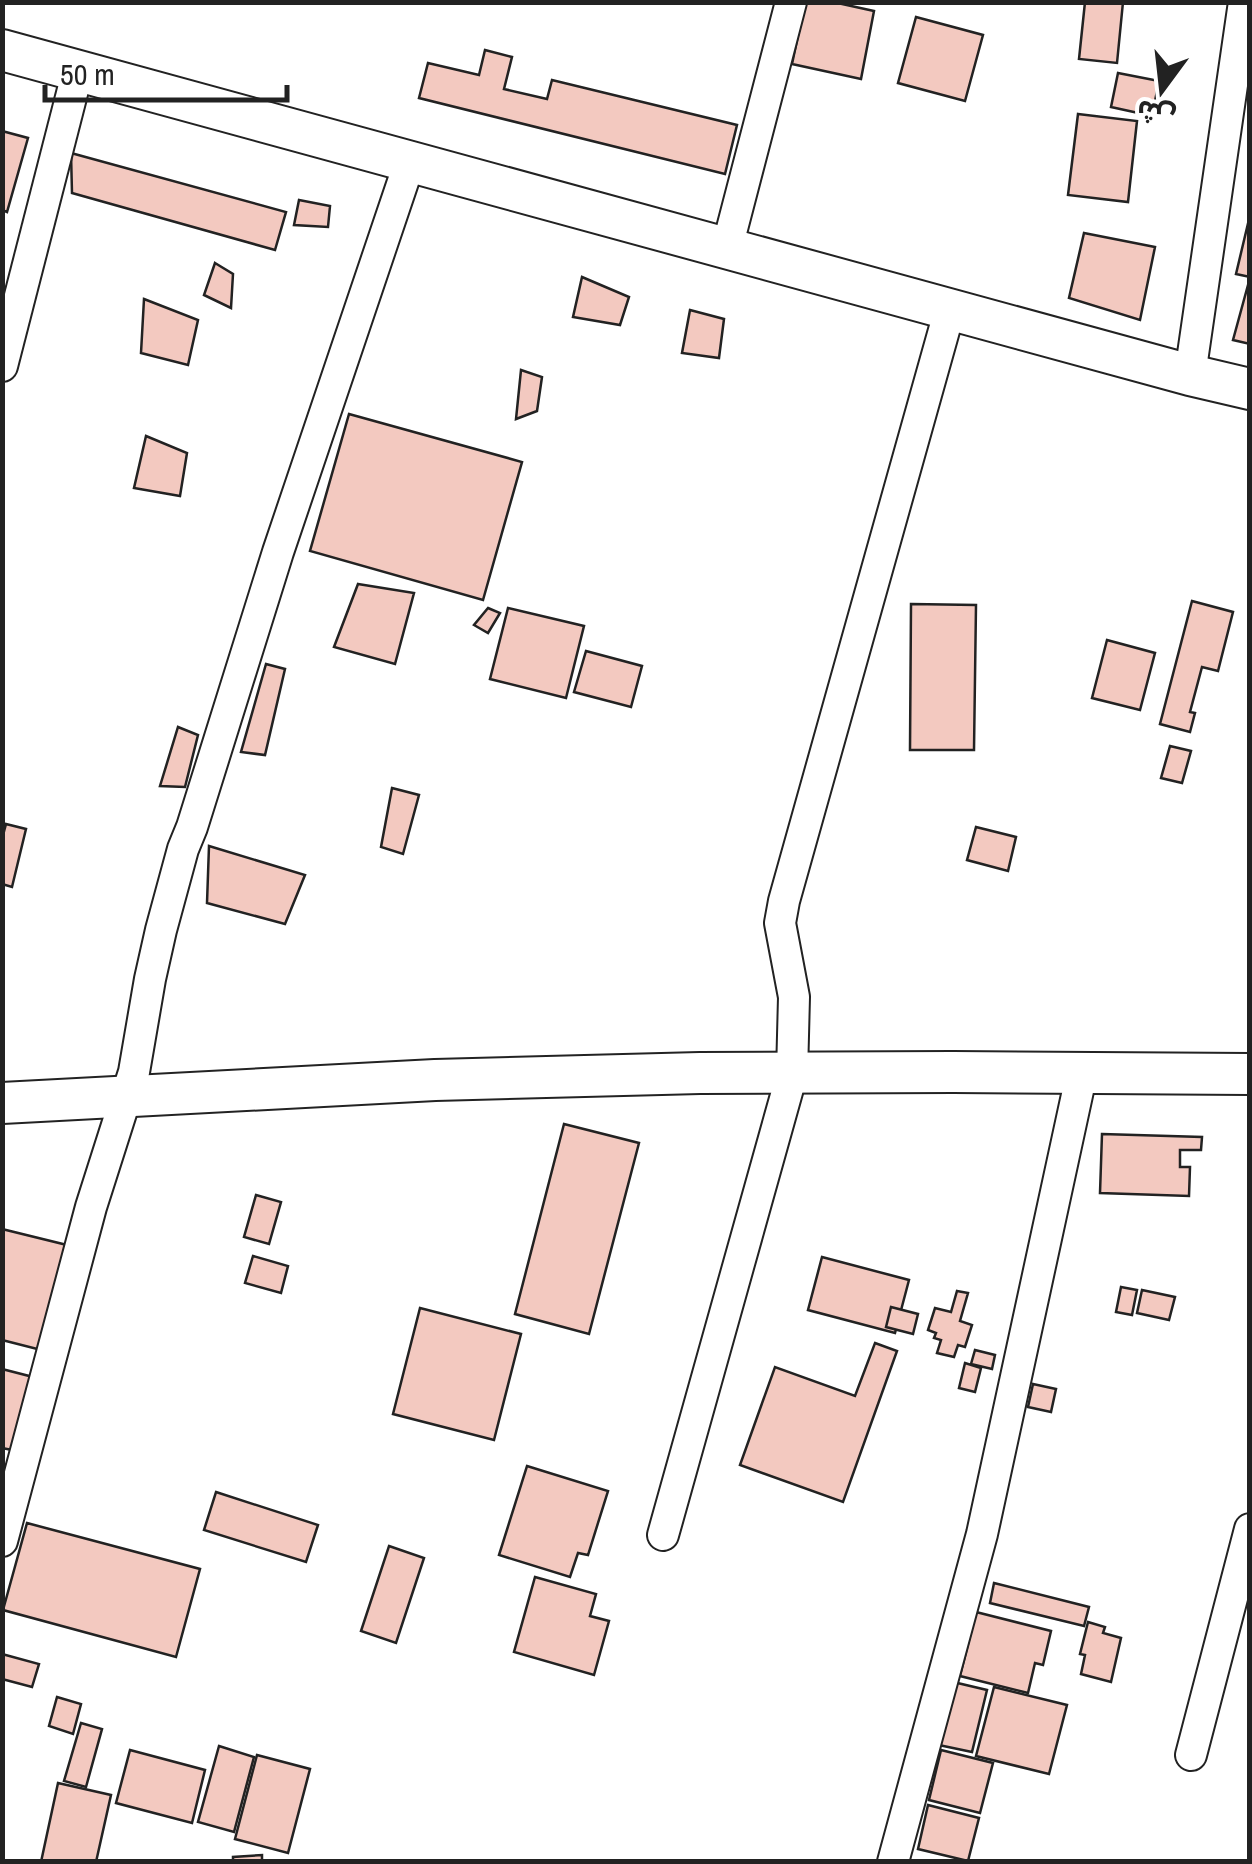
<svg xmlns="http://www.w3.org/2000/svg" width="1252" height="1864" font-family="'Archivo Narrow','Noto Sans Arabic',sans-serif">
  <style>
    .building { fill: #f3c9c0; stroke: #222; stroke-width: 2.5 }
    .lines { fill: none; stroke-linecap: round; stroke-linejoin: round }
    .street-casing { stroke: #222; stroke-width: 34 }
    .secondary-casing { stroke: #222; stroke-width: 44 }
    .street { stroke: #fff; stroke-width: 30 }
    .secondary { stroke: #fff; stroke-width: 40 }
  </style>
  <rect width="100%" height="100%" fill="#fff"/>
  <g class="building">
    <path d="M805,2h28l41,9 -13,68 -69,-15z"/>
    <path d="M1085,2h38l-6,61 -38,-4z"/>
    <path d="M916,17l67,18 -18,66 -67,-18z"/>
    <path d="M485,50l27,7 -8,32 43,10 5,-19 185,45 -12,49 -306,-76 9,-35 51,12z"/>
    <path d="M1118,73l41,8 -7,35 -41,-9z"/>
    <path d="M1078,114l59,7 -9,81 -60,-7z"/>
    <path d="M2,131l26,7 -21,74 -5,-2z"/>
    <path d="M71,153l215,59 -11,38 -203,-57z"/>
    <path d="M299,200l31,6 -2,21 -34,-2z"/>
    <path d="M1250,215v62l-14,-3z"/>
    <path d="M1084,233l71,14 -15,73 -71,-22z"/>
    <path d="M215,263l18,11 -2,34 -27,-13z"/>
    <path d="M582,277l47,20 -9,28 -47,-8z"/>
    <path d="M1248,285l2,1v58l-17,-4z"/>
    <path d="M144,299l54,21 -10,45 -47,-12z"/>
    <path d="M690,310l34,9 -5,39 -37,-5z"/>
    <path d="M521,370l21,7 -5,34 -21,8z"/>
    <path d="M349,414l173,48 -39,138 -173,-49z"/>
    <path d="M146,436l41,17 -7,43 -46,-8z"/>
    <path d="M358,584l56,9 -19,71 -61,-17z"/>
    <path d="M1192,601l41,11 -15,59 -16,-4 -12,45 5,1 -5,19 -30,-8z"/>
    <path d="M911,604l65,1 -2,145h-64z"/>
    <path d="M488,608l12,5 -12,20 -14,-8z"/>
    <path d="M508,608l76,18 -18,72 -76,-19z"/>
    <path d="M1107,640l48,13 -15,57 -48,-12z"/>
    <path d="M586,651l56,15 -11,41 -57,-15z"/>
    <path d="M266,664l19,5 -20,86 -24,-3z"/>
    <path d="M178,727l20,8 -13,52 -25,-1z"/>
    <path d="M1170,746l21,5 -9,32 -21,-5z"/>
    <path d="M392,788l27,7 -16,59 -22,-7z"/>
    <path d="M6,824l20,5 -14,58 -10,-3v-45z"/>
    <path d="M976,827l40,10 -8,34 -41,-11z"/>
    <path d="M209,846l96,29 -20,49 -78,-21z"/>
    <path d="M564,1124l75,19 -50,191 -74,-20z"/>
    <path d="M1102,1134l100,3 -1,13h-21v17h10l-1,29 -89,-3z"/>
    <path d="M256,1195l25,7 -12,42 -25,-7z"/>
    <path d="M2,1229l73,18 -26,105 -47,-12z"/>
    <path d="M253,1256l35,10 -7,27 -36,-10z"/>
    <path d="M822,1257l87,23 -14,53 -87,-23z"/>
    <path d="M1121,1287l16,3 -5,25 -16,-3z"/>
    <path d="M1142,1290l33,7 -6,23 -32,-7z"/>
    <path d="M957,1291l11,2 -8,28 12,4 -7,22 -7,-2 -4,12 -17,-4 4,-13 -7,-2 2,-5 -8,-3 7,-22 16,4z"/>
    <path d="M891,1307l27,7 -5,20 -27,-7z"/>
    <path d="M420,1308l101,26 -27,106 -101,-26z"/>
    <path d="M875,1343l22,8 -54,151 -103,-37 35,-98 80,29z"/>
    <path d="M975,1350l20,5 -3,14 -21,-5z"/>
    <path d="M965,1363l16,5 -6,24 -16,-4z"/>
    <path d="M2,1369l31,8 -21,73 -10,-2z"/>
    <path d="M1033,1384l23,5 -5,23 -23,-5z"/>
    <path d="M527,1466l81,25 -20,64 -10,-2 -8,24 -71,-22z"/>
    <path d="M216,1492l102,33 -12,37 -102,-32z"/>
    <path d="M27,1523l173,46 -24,88 -173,-47z"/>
    <path d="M389,1546l35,12 -28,85 -35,-12z"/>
    <path d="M535,1577l61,17 -6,22 19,5 -15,54 -80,-23z"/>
    <path d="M994,1583l95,24 -5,19 -94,-23z"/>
    <path d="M976,1612l75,19 -8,34 -8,-2 -7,30 -68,-17z"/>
    <path d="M1088,1622l17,5 -2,6 18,5 -10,44 -30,-8 4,-19 -5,-1z"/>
    <path d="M2,1654l37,10 -7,23 -30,-8z"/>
    <path d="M949,1681l38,9 -15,62 -38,-8z"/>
    <path d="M994,1687l73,18 -18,69 -73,-18z"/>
    <path d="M57,1697l24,7 -8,30 -24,-8z"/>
    <path d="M81,1723l21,6 -16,58 -22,-6z"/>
    <path d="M219,1746l35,11 -20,75 -36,-10z"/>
    <path d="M130,1750l75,20 -13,53 -76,-20z"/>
    <path d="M941,1750l52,13 -13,50 -51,-13z"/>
    <path d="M257,1755l53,14 -22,84 -53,-14z"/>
    <path d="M58,1783l53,12 -15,67h-55z"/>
    <path d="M928,1805l51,13 -11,43 -50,-12z"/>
    <path d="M262,1855v7h-29v-5z"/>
  </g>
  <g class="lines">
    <defs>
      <g id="street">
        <path d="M727,248l64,-246"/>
        <path d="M2,366l76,-296"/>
        <path d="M1190,375l54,-373"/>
        <path d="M663,1535l129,-461 2,-77 -14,-74 4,-22 166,-592"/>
        <path d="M2,1541l89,-334 43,-135 16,-93 11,-49 22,-81 9,-22 86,-275 132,-391"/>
        <path d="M1191,1755l59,-226"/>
        <path d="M893,1862l89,-328 100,-462"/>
      </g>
      <g id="secondary">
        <path d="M2,50l1188,325 60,14"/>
        <path d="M2,1103l433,-23 265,-7 253,-1 297,2"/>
      </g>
    </defs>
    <use href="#street" class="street-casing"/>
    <use href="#secondary" class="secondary-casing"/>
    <use href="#street" class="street"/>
    <use href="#secondary" class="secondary"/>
  </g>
  <rect width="1252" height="1864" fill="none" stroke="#222222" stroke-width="10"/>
  <g transform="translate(1162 90) rotate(195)" stroke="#ffffff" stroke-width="8" paint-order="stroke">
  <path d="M0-8L18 38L0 25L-18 38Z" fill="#222222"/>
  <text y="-15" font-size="28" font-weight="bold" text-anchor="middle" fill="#222222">ش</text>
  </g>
  <path d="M45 85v15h242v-15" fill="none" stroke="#222222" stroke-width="5"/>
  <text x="60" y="85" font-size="30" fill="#222222" stroke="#ffffff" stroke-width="8" paint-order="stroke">50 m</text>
</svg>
